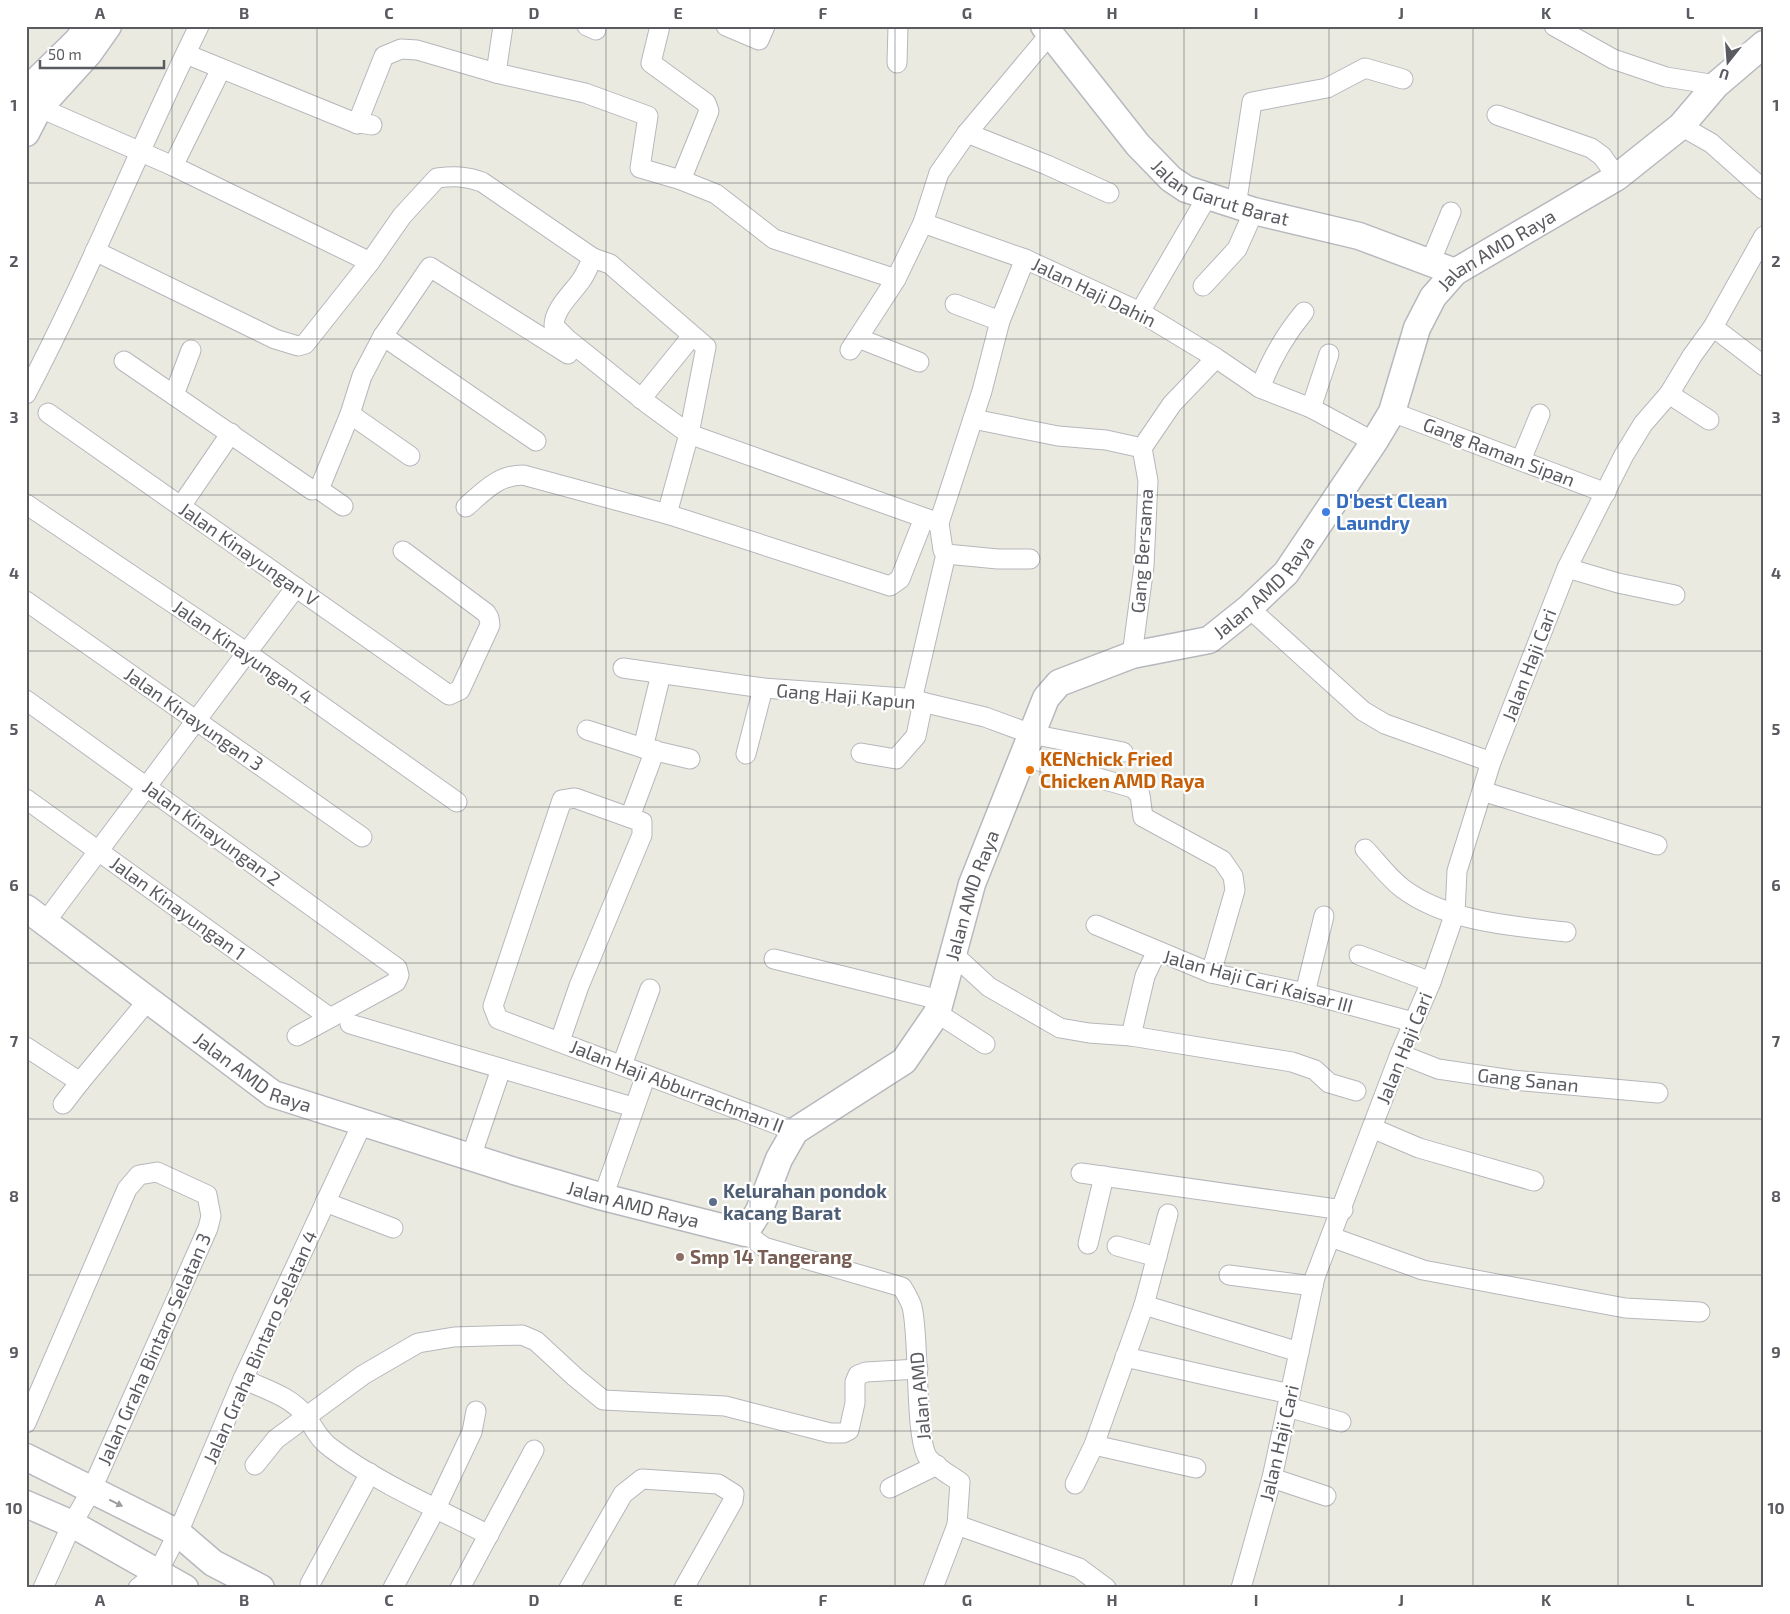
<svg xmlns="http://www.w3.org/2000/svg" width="1790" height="1614" font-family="'Exo 2',sans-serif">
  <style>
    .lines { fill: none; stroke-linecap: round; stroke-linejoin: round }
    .street-casing { stroke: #b6b7bc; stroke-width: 21 }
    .secondary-casing { stroke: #b6b8be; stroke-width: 29 }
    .street { stroke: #fff; stroke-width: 19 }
    .secondary { stroke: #fff; stroke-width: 26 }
    .oneway { fill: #9b9da0 }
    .grid { fill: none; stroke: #595b60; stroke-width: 1; stroke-opacity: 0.55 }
    .shop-dot { fill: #3f7fe0; stroke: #fff; stroke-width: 2 }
    .food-dot { fill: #e8710a; stroke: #fff; stroke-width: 2 }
    .service-dot { fill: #5c6f8a; stroke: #fff; stroke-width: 2 }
    .education-dot { fill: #8d6e63; stroke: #fff; stroke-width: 2 }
    .labels { text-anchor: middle; stroke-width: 4.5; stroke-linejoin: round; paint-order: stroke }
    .street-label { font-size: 19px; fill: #595b60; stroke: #fff }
    .shop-label { font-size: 19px; font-weight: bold; fill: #366cbe; stroke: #fff; text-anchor: start }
    .food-label { font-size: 19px; font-weight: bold; fill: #c56008; stroke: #fff; text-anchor: start }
    .service-label { font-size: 19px; font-weight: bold; fill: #4e5e75; stroke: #fff; text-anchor: start }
    .education-label { font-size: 19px; font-weight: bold; fill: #785e54; stroke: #fff; text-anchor: start }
    .neatline { fill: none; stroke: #595b60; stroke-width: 2 }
    .grid-label { font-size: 16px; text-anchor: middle; font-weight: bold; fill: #595b60 }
  </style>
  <rect width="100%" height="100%" fill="#ebeae0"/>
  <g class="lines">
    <defs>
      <g id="street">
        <path d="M587,26l9,4"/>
        <path d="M660,26l-9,37 55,40 3,8 -28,69"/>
        <path d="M726,26l33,14 6,-14"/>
        <path d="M1554,26l59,33 53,18 50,8"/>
        <path d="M186,54l167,68 19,3"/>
        <path d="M897,63l1,-37"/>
        <path d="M496,73l7,-47"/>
        <path d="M29,103l144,63 197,96 -65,82 -7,2 -23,-7 -180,-88"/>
        <path d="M1497,115l94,33 11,8 15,21"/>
        <path d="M357,124l27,-68 17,-7 16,1 79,23 89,20 63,23 -8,52 41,12 35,14 58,45 122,40"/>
        <path d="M1681,126l30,17 53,47"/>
        <path d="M967,133l80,32 62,28"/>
        <path d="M173,166l48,-97"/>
        <path d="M1236,206l16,-104 75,-14 38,-20 38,11"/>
        <path d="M923,223l102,36 115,53 76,46 44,30 51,20 63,34"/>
        <path d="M593,258c-4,7 -7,15 -11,21 -9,14 -28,29 -28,47l13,13 81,65 41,30 250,89"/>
        <path d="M1025,259l-25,62 -18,70 -43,132 4,27 3,4 52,5h32"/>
        <path d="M370,262l32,-46 35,-38c17,-2 29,-2 45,4l111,76 17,6 96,83 -17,87 -22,80 -144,-39c-25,0 -39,16 -57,32"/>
        <path d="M1430,263l21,-51"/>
        <path d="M1203,286l34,-37 17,-38"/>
        <path d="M955,304l45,17"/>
        <path d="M1140,312l67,-115"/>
        <path d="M1713,327l51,39"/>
        <path d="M383,336l153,105"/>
        <path d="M858,338l61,24"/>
        <path d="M850,350l46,-71 27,-56 16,-50 28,-40 83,-99"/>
        <path d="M124,361l188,129 8,-3 30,-73 12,-38 21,-40 47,-69 138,87"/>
        <path d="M1260,388c11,-29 24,-52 44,-76"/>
        <path d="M26,394c63,-120 113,-246 173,-368"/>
        <path d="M1669,394l40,26"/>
        <path d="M174,395l17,-45"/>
        <path d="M641,399l51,-63"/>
        <path d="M1311,408l18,-54"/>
        <path d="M1392,412l214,81"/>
        <path d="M48,413l401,282 11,-5 30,-65 -1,-7 -3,-5 -83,-62"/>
        <path d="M350,414l60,42"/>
        <path d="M973,419l85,17 48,4 36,8"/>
        <path d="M1142,448l30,-44 44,-46"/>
        <path d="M1521,460l19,-46"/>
        <path d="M317,488l26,18"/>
        <path d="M26,504l221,149 210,149"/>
        <path d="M181,506l50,-73"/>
        <path d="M667,514l223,72 10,-7 24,-61"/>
        <path d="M1567,568l51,15 57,12"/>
        <path d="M26,601l336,236"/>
        <path d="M1249,608l114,103 22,13 106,38"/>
        <path d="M1132,655l12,-89 4,-85 -6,-33"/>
        <path d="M623,668l140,20 142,10 80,19 46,17 92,18"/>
        <path d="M26,700l371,268 2,7 -3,7 -99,54"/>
        <path d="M912,700l34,-146"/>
        <path d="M587,730l56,18 47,11"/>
        <path d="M643,748l18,-74"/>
        <path d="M861,753l35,6 20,-23 7,-34"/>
        <path d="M746,754l17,-66"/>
        <path d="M1022,756l111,32 7,7 3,22 79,43 11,16 2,14 -24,83"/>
        <path d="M1482,791l175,54"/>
        <path d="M26,799l303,218"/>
        <path d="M630,817l25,-67"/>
        <path d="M1365,849c12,13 23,28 37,39 45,34 110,38 164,44"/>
        <path d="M46,921l250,-334"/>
        <path d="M1096,925l115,48 94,20 108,29"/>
        <path d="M954,955l35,32 71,41 29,5 42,3 161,26 23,8 14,13 27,8"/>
        <path d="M1359,955l72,27"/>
        <path d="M774,959l166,41"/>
        <path d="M1305,993l19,-77"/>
        <path d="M937,1013l48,31"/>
        <path d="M350,1024l276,81"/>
        <path d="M1131,1036l14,-60 12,-25"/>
        <path d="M560,1041l19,-55 63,-151v-13l-67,-24 -13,2 -69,206 5,13 297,112"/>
        <path d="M26,1047l54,35 69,-83"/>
        <path d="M1400,1054l38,15 74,11 146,13"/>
        <path d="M622,1065l28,-76"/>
        <path d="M63,1104l17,-22"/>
        <path d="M1372,1128l47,20 115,33"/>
        <path d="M471,1157l30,-88"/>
        <path d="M1081,1173l262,37"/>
        <path d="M603,1197l43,-122"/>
        <path d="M325,1202l68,26"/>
        <path d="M1168,1214l-24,91 155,47"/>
        <path d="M745,1233l19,14 138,40c4,7 8,13 10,20 8,30 2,136 17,152 8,9 21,16 31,23l-3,43 -24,63"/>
        <path d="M1331,1237l92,33 202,38 75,4"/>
        <path d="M1088,1244l16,-68"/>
        <path d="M1117,1246l40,11"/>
        <path d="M1229,1275l84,11"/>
        <path d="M1125,1357l165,37"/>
        <path d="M243,1379c21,10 47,17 62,36 9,12 13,24 26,33 45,34 107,61 158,87"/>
        <path d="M1287,1407l54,15"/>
        <path d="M26,1423l101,-234 12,-14 18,-3 50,23 4,21 -3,12 -117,263 -19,33 -29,64"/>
        <path d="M1094,1445l102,23"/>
        <path d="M255,1465l21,-26 87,-64 55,-32 36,-6 68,-2 14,6 39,36 28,23 122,6 105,27h13l6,-3 6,-27v-21l3,-7 8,-3 52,-3"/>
        <path d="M1272,1478l54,18"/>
        <path d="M1075,1484l19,-39 50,-140"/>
        <path d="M890,1488l47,-23"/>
        <path d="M957,1525l122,43 27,20"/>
        <path d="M310,1584l60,-111"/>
        <path d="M138,1588l20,-16"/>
        <path d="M156,1588l2,-16 20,-39 65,-154 120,-257"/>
        <path d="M393,1588l43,-80 36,-76 4,-21"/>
        <path d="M460,1588l74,-138"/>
        <path d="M569,1588l54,-94 19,-15 76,5 16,10 -1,7 -49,87"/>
        <path d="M1241,1588l31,-110 43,-201 85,-223 31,-72 24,-69 2,-42 34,-109 76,-194 57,-113 19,-31 26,-30 23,-38 21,-29 51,-91"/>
      </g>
      <g id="secondary">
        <path id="s1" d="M1044,26l94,119 33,34 15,10 68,22 105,25 96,36"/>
        <path d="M26,91l52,-51 8,-11"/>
        <path d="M26,133l13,-25 50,-55 19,-27"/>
        <path id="s2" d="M26,908l247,186 241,77 89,26 142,36 14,-22 20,-52 16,-28 109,-70 33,-48 35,-129 74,-186 13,-15 73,-28 77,-15 40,-32 37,-35 88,-131 18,-30 25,-84 16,-31 22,-25 162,-95 64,-51 35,-41 48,-41"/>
        <path d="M26,1457l152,76 35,30 48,25"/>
        <path d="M26,1504l46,20 113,64"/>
      </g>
    </defs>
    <use href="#street" class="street-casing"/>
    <use href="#secondary" class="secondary-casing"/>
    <use href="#street" class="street"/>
    <use href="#secondary" class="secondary"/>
  </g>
  <defs><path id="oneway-solid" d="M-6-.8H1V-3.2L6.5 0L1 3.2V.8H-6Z" transform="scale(1.25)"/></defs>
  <use class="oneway" href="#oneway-solid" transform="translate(116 1503) rotate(26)"/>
  <path class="grid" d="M172,26v1562M317,26v1562M461,26v1562M606,26v1562M750,26v1562M895,26v1562M1040,26v1562M1184,26v1562M1329,26v1562M1473,26v1562M1618,26v1562M26,183h1738M26,339h1738M26,495h1738M26,651h1738M26,807h1738M26,963h1738M26,1119h1738M26,1275h1738M26,1431h1738"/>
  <circle class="shop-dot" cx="1326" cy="512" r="5"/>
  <circle class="food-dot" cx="1030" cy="770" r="5"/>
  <circle class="service-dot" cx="713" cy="1202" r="5"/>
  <circle class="education-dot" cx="680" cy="1257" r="5"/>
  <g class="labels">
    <g class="street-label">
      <text dy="7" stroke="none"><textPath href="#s1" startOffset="250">Jalan Garut Barat</textPath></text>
      <text dy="7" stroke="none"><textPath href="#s2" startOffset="2111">Jalan AMD Raya</textPath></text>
      <text transform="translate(1094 292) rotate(26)" y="7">Jalan Haji Dahin</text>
      <text transform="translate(1499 452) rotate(21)" y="7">Gang Raman Sipan</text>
      <text transform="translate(1142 551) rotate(-86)" y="7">Gang Bersama</text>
      <text transform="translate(249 554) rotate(35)" y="7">Jalan Kinayungan V</text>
      <text dy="7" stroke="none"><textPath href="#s2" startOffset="1690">Jalan AMD Raya</textPath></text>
      <text transform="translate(243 652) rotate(35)" y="7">Jalan Kinayungan 4</text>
      <text transform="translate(1529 665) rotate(-69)" y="7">Jalan Haji Cari</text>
      <text transform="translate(846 696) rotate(5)" y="7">Gang Haji Kapun</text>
      <text transform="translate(194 719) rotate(35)" y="7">Jalan Kinayungan 3</text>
      <text transform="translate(212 833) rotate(36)" y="7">Jalan Kinayungan 2</text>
      <text dy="7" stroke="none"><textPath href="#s2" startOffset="1226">Jalan AMD Raya</textPath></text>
      <text transform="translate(178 908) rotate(36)" y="7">Jalan Kinayungan 1</text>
      <text transform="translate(1258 981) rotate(15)" y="7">Jalan Haji Cari Kaisar III</text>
      <text transform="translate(1404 1048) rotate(-68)" y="7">Jalan Haji Cari</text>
      <text dy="7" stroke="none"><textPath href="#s2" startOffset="281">Jalan AMD Raya</textPath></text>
      <text transform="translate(1528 1080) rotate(6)" y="7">Gang Sanan</text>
      <text transform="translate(677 1086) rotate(21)" y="7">Jalan Haji Abburrachman II</text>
      <text dy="7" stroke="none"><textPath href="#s2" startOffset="686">Jalan AMD Raya</textPath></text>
      <text transform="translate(260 1347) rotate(-66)" y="7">Jalan Graha Bintaro Selatan 4</text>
      <text transform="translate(154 1349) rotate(-66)" y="7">Jalan Graha Bintaro Selatan 3</text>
      <text transform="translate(920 1396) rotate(-95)" y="7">Jalan AMD</text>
      <text transform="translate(1279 1443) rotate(-77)" y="7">Jalan Haji Cari</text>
    </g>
    <g class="shop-label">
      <text x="1336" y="508">D'best Clean<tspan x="1336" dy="22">Laundry</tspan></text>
    </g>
    <g class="food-label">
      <text x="1040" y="766">KENchick Fried<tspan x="1040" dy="22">Chicken AMD Raya</tspan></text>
    </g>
    <g class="service-label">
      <text x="723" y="1198">Kelurahan pondok<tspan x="723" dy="22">kacang Barat</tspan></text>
    </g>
    <g class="education-label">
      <text x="690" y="1264">Smp 14 Tangerang</text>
    </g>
  </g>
  <rect width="1790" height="1614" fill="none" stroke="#ffffff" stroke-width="55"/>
  <g transform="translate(1728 62) rotate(197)" stroke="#ffffff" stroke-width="4" paint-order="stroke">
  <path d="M0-4L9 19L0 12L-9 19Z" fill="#595b60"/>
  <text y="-8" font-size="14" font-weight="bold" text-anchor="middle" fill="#595b60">U</text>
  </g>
  <path d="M40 60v8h124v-8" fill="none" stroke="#595b60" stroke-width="2.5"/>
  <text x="48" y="60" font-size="15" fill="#595b60" stroke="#ffffff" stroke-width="4" paint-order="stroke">50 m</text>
  <rect x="28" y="28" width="1734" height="1558" class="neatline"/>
  <g class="grid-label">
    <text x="100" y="19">A</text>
    <text x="244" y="19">B</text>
    <text x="389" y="19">C</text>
    <text x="534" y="19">D</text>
    <text x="678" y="19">E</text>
    <text x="823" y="19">F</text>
    <text x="967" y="19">G</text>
    <text x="1112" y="19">H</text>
    <text x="1256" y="19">I</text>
    <text x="1401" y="19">J</text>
    <text x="1546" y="19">K</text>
    <text x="1690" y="19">L</text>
    <text x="14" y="111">1</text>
    <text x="1776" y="111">1</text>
    <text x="14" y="267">2</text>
    <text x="1776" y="267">2</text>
    <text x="14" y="423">3</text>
    <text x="1776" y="423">3</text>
    <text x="14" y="579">4</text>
    <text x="1776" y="579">4</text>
    <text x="14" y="735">5</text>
    <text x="1776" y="735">5</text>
    <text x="14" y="891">6</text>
    <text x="1776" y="891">6</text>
    <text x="14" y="1047">7</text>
    <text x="1776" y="1047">7</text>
    <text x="14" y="1202">8</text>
    <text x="1776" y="1202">8</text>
    <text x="14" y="1358">9</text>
    <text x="1776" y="1358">9</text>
    <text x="14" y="1514">10</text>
    <text x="1776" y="1514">10</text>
    <text x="100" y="1606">A</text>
    <text x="244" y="1606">B</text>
    <text x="389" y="1606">C</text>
    <text x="534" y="1606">D</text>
    <text x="678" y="1606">E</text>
    <text x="823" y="1606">F</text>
    <text x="967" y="1606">G</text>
    <text x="1112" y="1606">H</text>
    <text x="1256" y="1606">I</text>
    <text x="1401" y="1606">J</text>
    <text x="1546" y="1606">K</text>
    <text x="1690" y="1606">L</text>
  </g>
</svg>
